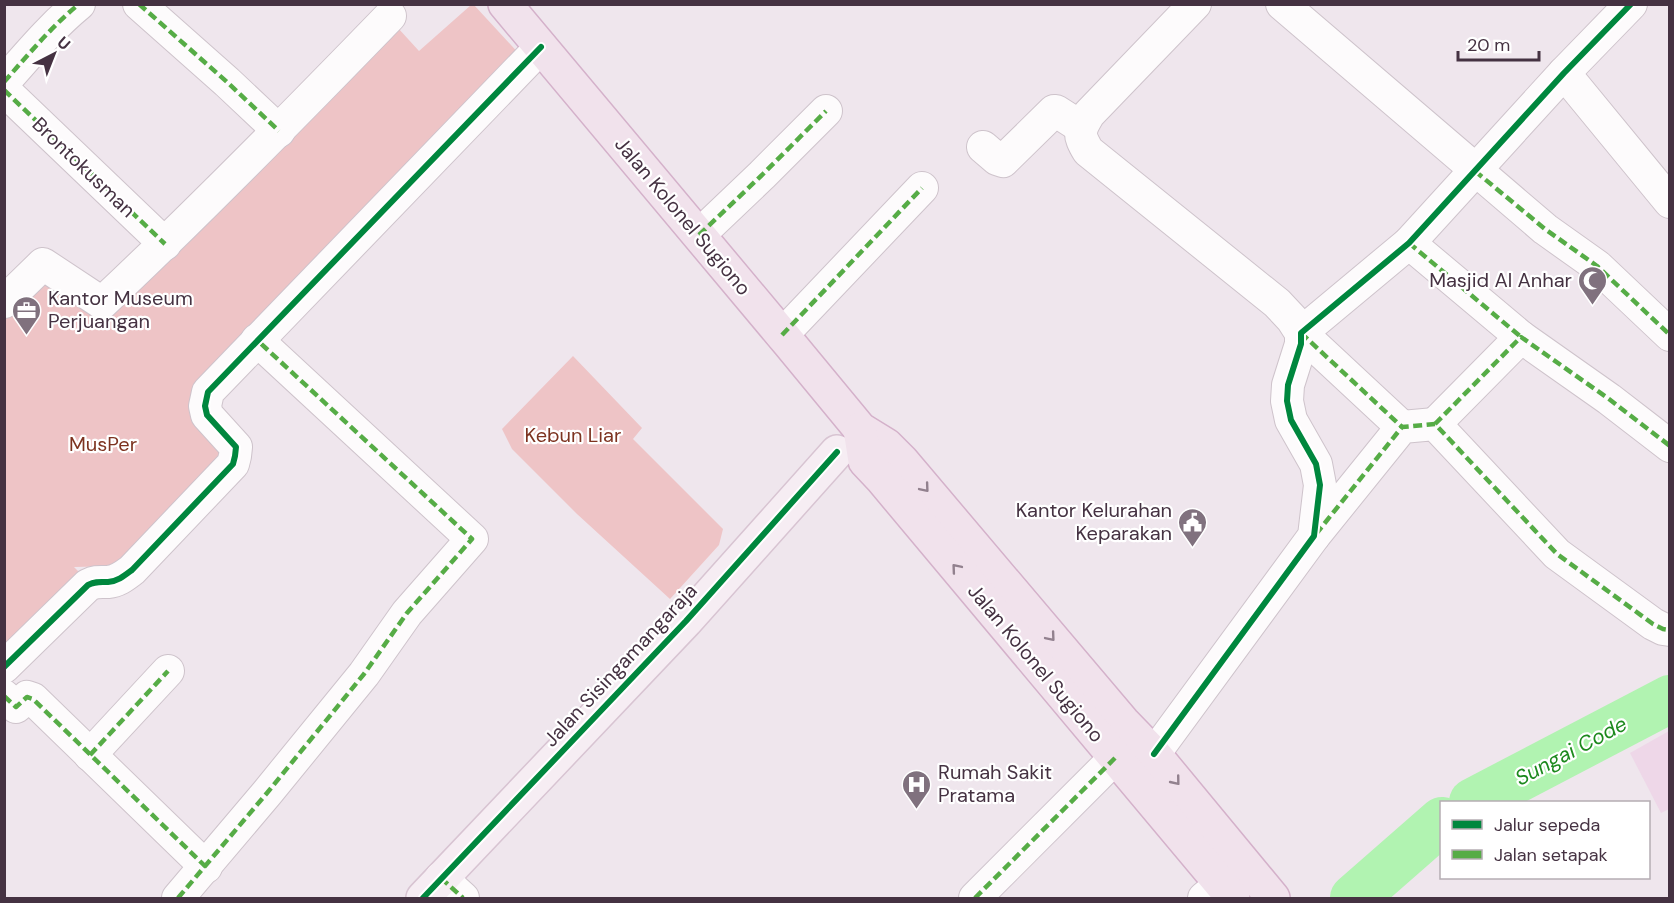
<svg xmlns="http://www.w3.org/2000/svg" width="1674" height="903" font-family="'DM Sans',sans-serif">
  <style>
    .education { fill: #eed7e8 }
    .green { fill: #eec4c6 }
    .lines { fill: none; stroke-linecap: round; stroke-linejoin: round }
    .river { stroke: #b1f3b1; stroke-width: 48 }
    .minor-casing { stroke: #cec3cb; stroke-width: 34 }
    .secondary-casing { stroke: #d8c4d2; stroke-width: 36 }
    .primary-casing { stroke: #d4b1ca; stroke-width: 36 }
    .minor { stroke: #fdfbfc; stroke-width: 32 }
    .secondary { stroke: #f6edf3; stroke-width: 33 }
    .primary { stroke: #f1e2ec; stroke-width: 33 }
    .quiet { stroke: #56ac46; stroke-width: 4.5; stroke-dasharray: 9 4.5; stroke-linecap: butt }
    .cycleway-casing { stroke: #fff; stroke-width: 10 }
    .cycleway { stroke: #00873e; stroke-width: 6 }
    .oneway { stroke: #92818e }
    .labels { text-anchor: middle; stroke-width: 4.5; stroke-linejoin: round; paint-order: stroke }
    .street-label { font-size: 20px; fill: #453242; stroke: #fff }
    .poi-label { font-size: 20px; fill: #453242; stroke: #fff; text-anchor: end }
    .park-label { font-size: 20px; fill: #7d3320; stroke: #fff }
    .water-label { font-size: 21px; font-style: italic; fill: #1c891d; stroke: #fff }
  </style>
  <rect width="100%" height="100%" fill="#efe6ed"/>
  <path class="education" d="M1669,731v78l-8,4 -31,-60z"/>
  <g class="green">
    <path d="M471,5h3l48,52 -330,337 35,66 -107,106 -46,1 12,12 -81,85v-357l38,-39 65,43 290,-283 21,23z"/>
    <path d="M573,356l69,72 -9,11 90,90 -4,16 -49,54 -93,-85 -65,-65 -10,-20z"/>
  </g>
  <g class="lines">
    <g class="river">
      <path d="M1473,802l197,-103"/>
      <path d="M1354,898l88,-77"/>
    </g>
    <defs>
      <g id="minor">
        <path d="M139,4l88,78 52,49"/>
        <path d="M1195,4l-106,110c-10,17 -11,20 -1,37l189,152 15,16 9,14 101,94"/>
        <path d="M1282,4l263,225 52,37 73,69"/>
        <path d="M1564,73l106,129"/>
        <path d="M4,82c24,-27 47,-55 75,-78"/>
        <path d="M4,90l161,154"/>
        <path d="M983,147l14,12 6,2 51,-50h2l25,16"/>
        <path d="M699,235l63,-60 64,-64"/>
        <path d="M1409,243l112,94"/>
        <path d="M4,302l39,-38 59,39c99,-93 194,-190 288,-287"/>
        <path d="M782,335l140,-147"/>
        <path d="M1435,424l86,-87 88,62 61,47"/>
        <path d="M1314,536l88,-109 33,-3 122,130 96,70 10,5 7,1"/>
        <path d="M4,667l84,-82c8,-4 12,-3 20,-3 10,-1 16,-6 24,-12l101,-106 2,-8 1,-9 -29,-32 -2,-9 3,-14 333,-345"/>
        <path d="M4,696l12,11 11,-10 6,2 173,168"/>
        <path d="M1154,754l160,-218 6,-51 -4,-21 -25,-44 -4,-19 1,-16 13,-41v-11l108,-90 155,-170 67,-69"/>
        <path d="M90,755l78,-84"/>
        <path d="M441,878l22,20"/>
        <path d="M178,898l89,-105 97,-119 43,-61 65,-74 -215,-199"/>
        <path d="M975,898l140,-140"/>
        <path d="M1204,898l17,-14"/>
      </g>
      <path id="secondary" d="M423,898l263,-277 151,-169"/>
      <g id="primary">
        <path d="M505,4l284,339 71,86 26,16 16,16 221,261 31,32 119,144"/>
        <path d="M860,429l5,32 17,18 351,419"/>
      </g>
    </defs>
    <use href="#minor" class="minor-casing"/>
    <use href="#secondary" class="secondary-casing"/>
    <use href="#primary" class="primary-casing"/>
    <use href="#minor" class="minor"/>
    <use href="#secondary" class="secondary"/>
    <use href="#primary" class="primary"/>
    <g class="quiet">
      <path d="M139,4l88,78 52,49"/>
      <path d="M4,82c24,-27 47,-55 75,-78"/>
      <path d="M4,90l161,154"/>
      <path d="M1475,171l70,58 52,37 73,69"/>
      <path d="M699,235l63,-60 64,-64"/>
      <path d="M1409,243l112,94"/>
      <path d="M1301,333l101,94"/>
      <path d="M782,335l140,-147"/>
      <path d="M1435,424l86,-87 88,62 61,47"/>
      <path d="M1316,534l86,-107 33,-3 122,130 96,70 10,5 7,1"/>
      <path d="M4,696l12,11 11,-10 6,2 173,168"/>
      <path d="M90,755l78,-84"/>
      <path d="M441,878l22,20"/>
      <path d="M178,898l89,-105 97,-119 43,-61 65,-74 -215,-199 -3,3"/>
      <path d="M975,898l140,-140"/>
    </g>
    <defs>
      <g id="cycleway">
        <path d="M4,667l84,-82c8,-4 12,-3 20,-3 10,-1 16,-6 24,-12l101,-106 2,-8 1,-9 -29,-32 -2,-9 3,-14 333,-345"/>
        <path d="M1154,754l160,-218 6,-51 -4,-21 -25,-44 -4,-19 1,-16 13,-41v-11l108,-90 155,-170 67,-69"/>
        <path d="M423,898l263,-277 151,-169"/>
      </g>
    </defs>
    <use href="#cycleway" class="cycleway-casing"/>
    <use href="#cycleway" class="cycleway"/>
  </g>
  <defs><path id="oneway-chevron" d="M-2-3.5L2.5 0L-2 3.5" fill="none" stroke-width="1.6" stroke-linecap="round" stroke-linejoin="round" transform="scale(1.5)"/></defs>
  <g class="oneway">
    <use href="#oneway-chevron" transform="translate(925 488) rotate(50)"/>
    <use href="#oneway-chevron" transform="translate(956 568) rotate(-130)"/>
    <use href="#oneway-chevron" transform="translate(1051 637) rotate(50)"/>
    <use href="#oneway-chevron" transform="translate(1176 781) rotate(51)"/>
  </g>
  <defs>
    <symbol id="mosque-pin" viewBox="-11 -11 22 30"><path d="M0 17L-7.5 6A9.5 9.5 0 1 1 7.5 6Z" fill="#80717e" stroke="#fff"/><path d="M3.5-4.9A6 6 0 1 0 3.5 4.9A5 5 0 1 1 3.5-4.9Z" fill="#fff"/></symbol>
    <symbol id="office-pin" viewBox="-11 -11 22 30"><path d="M0 17L-7.5 6A9.5 9.5 0 1 1 7.5 6Z" fill="#80717e" stroke="#fff"/><path d="M-6-3h4V-5.5h4V-3h4V5H-6ZM-1-4.5V-3h2v-1.5ZM-6 0V1H6V0Z" fill="#fff"/></symbol>
    <symbol id="civic-pin" viewBox="-11 -11 22 30"><path d="M0 17L-7.5 6A9.5 9.5 0 1 1 7.5 6Z" fill="#80717e" stroke="#fff"/><path d="M-.6-6.5H3V-4.5H.6V-3L4-1V1h2V6H-6V1h2V-1L-.6-3ZM-1.2 2.5V6h2.4V2.5Z" fill="#fff"/></symbol>
    <symbol id="hospital-pin" viewBox="-11 -11 22 30"><path d="M0 17L-7.5 6A9.5 9.5 0 1 1 7.5 6Z" fill="#80717e" stroke="#fff"/><path d="M-5-5h3v3.5h4V-5h3V5h-3V1.5h-4V5h-3Z" fill="#fff"/></symbol>
  </defs>
  <g fill-rule="evenodd">
    <use href="#mosque-pin" x="1576" y="264" width="33" height="45"/>
    <use href="#office-pin" x="10" y="294" width="33" height="45"/>
    <use href="#civic-pin" x="1176" y="506" width="33" height="45"/>
    <use href="#hospital-pin" x="900" y="768" width="33" height="45"/>
  </g>
  <g class="labels">
    <g class="street-label">
      <text transform="translate(84 167) rotate(44)" y="7">Brontokusman</text>
      <text transform="translate(683 216) rotate(50)" y="7">Jalan Kolonel Sugiono</text>
      <text transform="translate(1036 663) rotate(50)" y="7">Jalan Kolonel Sugiono</text>
      <text transform="translate(620 665) rotate(-47)" y="7">Jalan Sisingamangaraja</text>
    </g>
    <g class="poi-label">
      <text x="1572" y="287">Masjid Al Anhar</text>
      <text x="48" y="305" text-anchor="start">Kantor Museum<tspan x="48" dy="23">Perjuangan</tspan></text>
      <text x="1172" y="517">Kantor Kelurahan<tspan x="1172" dy="23">Keparakan</tspan></text>
      <text x="938" y="779" text-anchor="start">Rumah Sakit<tspan x="938" dy="23">Pratama</tspan></text>
    </g>
    <g class="park-label">
      <text x="573" y="442">Kebun Liar</text>
      <text x="103" y="451">MusPer</text>
    </g>
    <g class="water-label">
      <text transform="translate(1571 751) rotate(-28)" y="7">Sungai Code</text>
    </g>
  </g>
  <rect width="1674" height="903" fill="none" stroke="#453242" stroke-width="12"/>
  <rect x="1440" y="801" width="210" height="78" fill="#ffffff" stroke="#b5adb3" stroke-width="1.5"/>
  <rect x="1452" y="820" width="30" height="9" fill="#00873e" stroke="#b5adb3" stroke-width="1.5"/>
  <text x="1494" y="831" font-size="18" fill="#453242">Jalur sepeda</text>
  <rect x="1452" y="850" width="30" height="9" fill="#56ac46" stroke="#b5adb3" stroke-width="1.5"/>
  <text x="1494" y="861" font-size="18" fill="#453242">Jalan setapak</text>
  <g transform="translate(54 54) rotate(42)" stroke="#ffffff" stroke-width="4.5" paint-order="stroke">
  <path d="M0-4.5L10 22L0 15L-10 22Z" fill="#453242"/>
  <text y="-9" font-size="16" font-weight="bold" text-anchor="middle" fill="#453242">U</text>
  </g>
  <path d="M1458 51v9h81v-9" fill="none" stroke="#453242" stroke-width="3"/>
  <text x="1467" y="51" font-size="18" fill="#453242" stroke="#ffffff" stroke-width="4.5" paint-order="stroke">20 m</text>
</svg>
